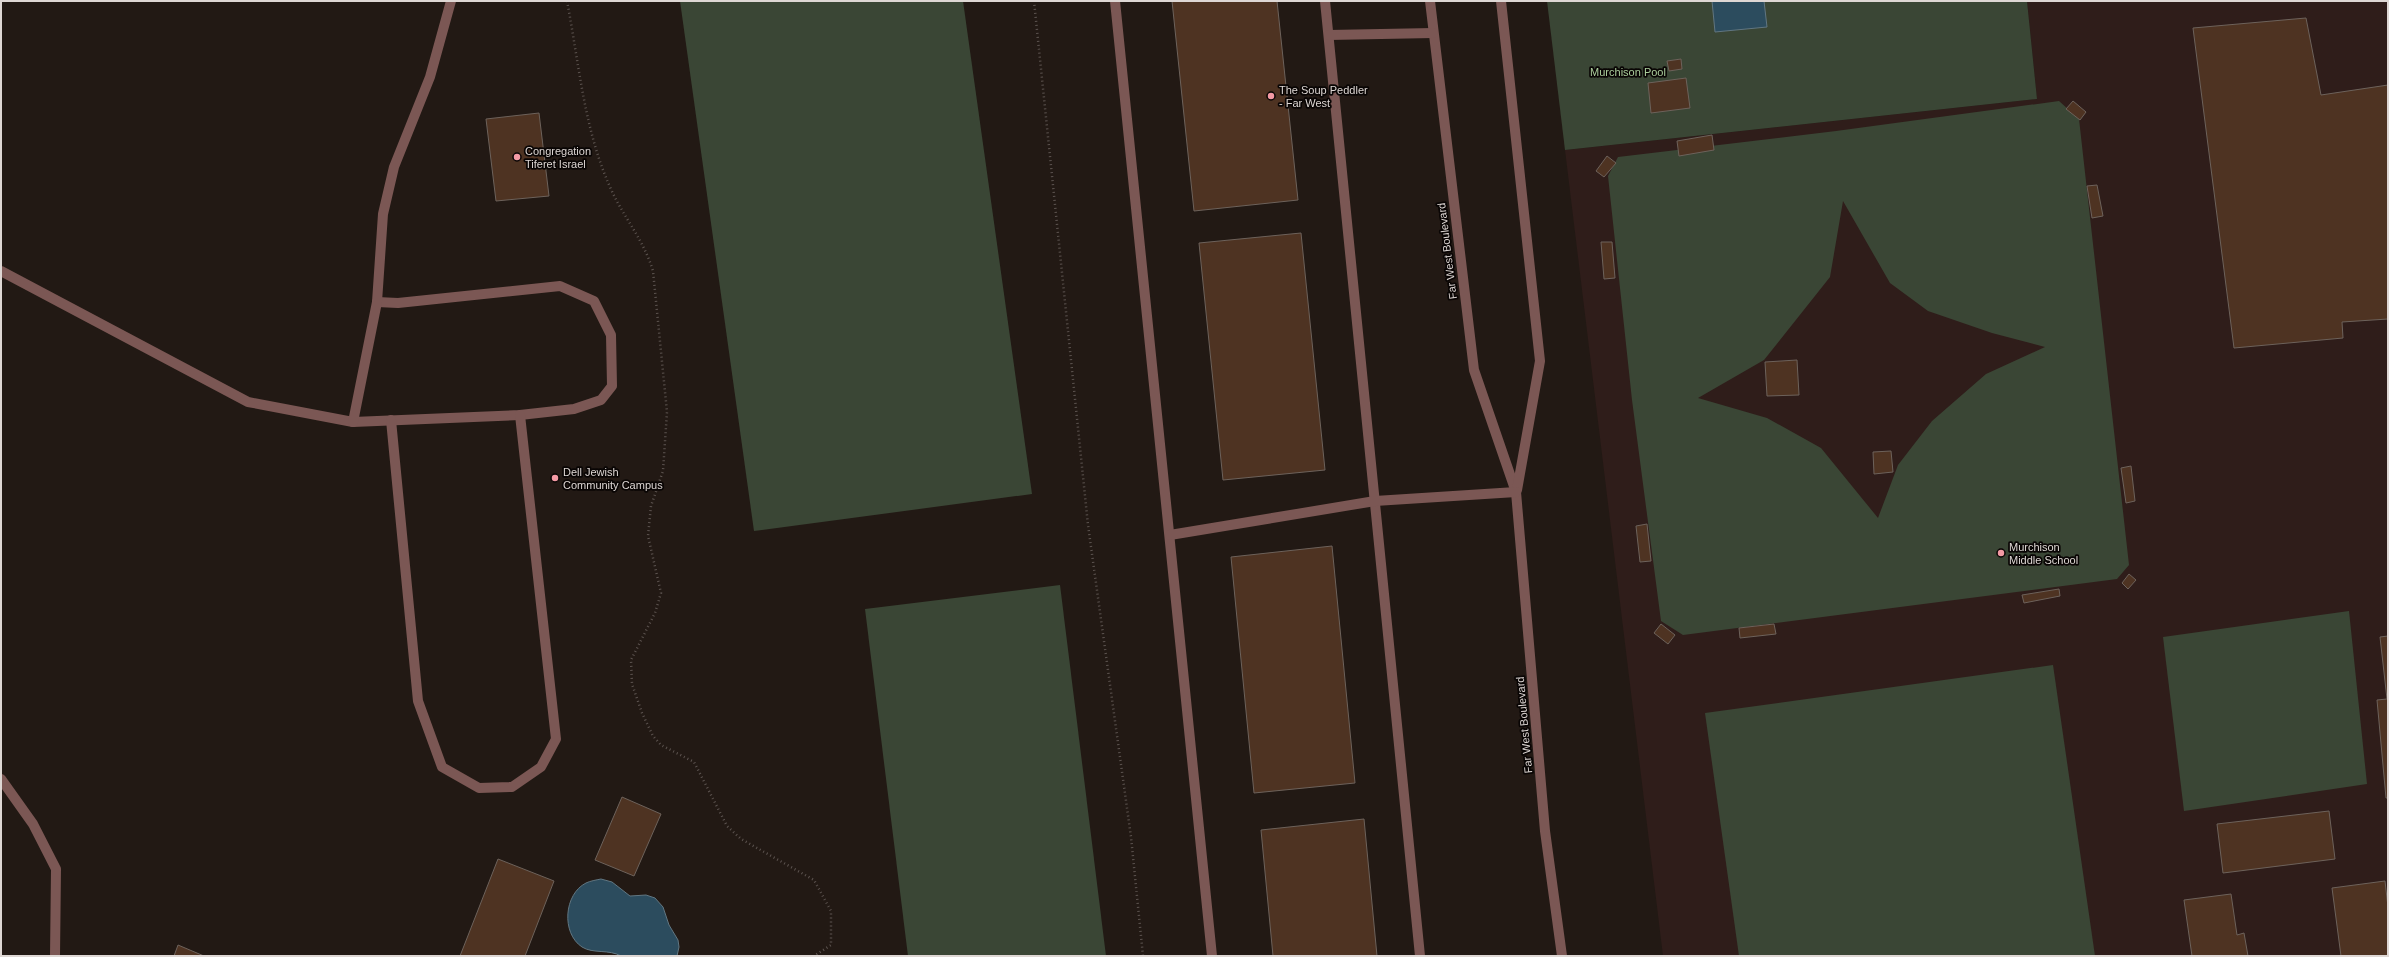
<svg xmlns="http://www.w3.org/2000/svg" width="2389" height="957" font-family="Helvetica,sans-serif">
  <style>
    .education { fill: #2f1d1a }
    .green { fill: #3a4635; fill-rule: evenodd }
    .water { fill: #2c4c5e; stroke: #617681 }
    .building { fill: #4e3322; stroke: #6d625b }
    .lines { fill: none; stroke-linecap: round; stroke-linejoin: round }
    .path { stroke: #5d5450; stroke-width: 2.5; stroke-dasharray: 1 3; stroke-linecap: butt }
    .minor { stroke: #7b5754; stroke-width: 10 }
    .poi-dot { fill: #f49aa4; stroke: #090504; stroke-width: 1.5 }
    .labels { text-anchor: middle; stroke-width: 3.5; stroke-linejoin: round; paint-order: stroke }
    .park-label { font-size: 11px; fill: #abce9c; stroke: #090504 }
    .poi-label { font-size: 11px; fill: #ded7d4; stroke: #090504; text-anchor: start }
    .street-label { font-size: 11px; fill: #ded7d4; stroke: #090504 }
  </style>
  <rect width="100%" height="100%" fill="#221914"/>
  <path class="education" d="M2027,1h361v955h-725l-98,-806 472,-51z"/>
  <g class="green">
    <path d="M680,1h283l69,493 -278,37z"/>
    <path d="M1547,1h480l10,98 -472,51z"/>
    <path d="M2059,101l20,18 50,446 -12,14 -434,56 -22,-14 -29,-221 -24,-224 10,-19 218,-26zM1843,201l47,82 38,28 64,22 53,14 -59,27 -54,47 -34,44 -20,53 -57,-70 -54,-30 -69,-20 66,-38 66,-83z"/>
    <path d="M1060,585l46,371h-198l-43,-347z"/>
    <path d="M2349,611l18,173 -183,27 -21,-174z"/>
    <path d="M2053,665l42,291h-356l-34,-243z"/>
  </g>
  <g class="water">
    <path d="M1712,1h52l3,26 -52,5z"/>
    <path d="M601,879l11,3 18,14 16,-1 9,3 8,9 6,18 9,15 1,7 -2,9h-56c-12,-7 -28,-2 -39,-9 -21,-14 -18,-53 4,-64 4,-2 10,-3 15,-4z"/>
  </g>
  <g class="building">
    <path d="M1172,1h105l21,199 -104,11z"/>
    <path d="M2306,18l15,77 67,-10v234l-46,3 1,16 -109,10 -41,-320z"/>
    <path d="M1681,59l1,10 -13,2 -2,-10z"/>
    <path d="M1686,78l4,30 -39,5 -3,-30z"/>
    <path d="M2073,101l13,11 -6,8 -14,-11z"/>
    <path d="M539,113l10,83 -53,5 -10,-82z"/>
    <path d="M1712,135l2,15 -35,6 -2,-15z"/>
    <path d="M1607,156l9,7 -12,14 -8,-6z"/>
    <path d="M2097,185l6,31 -11,2 -5,-32z"/>
    <path d="M1301,233l24,237 -102,10 -24,-237z"/>
    <path d="M1601,242h11l3,36 -11,1z"/>
    <path d="M1797,360l2,35 -32,1 -2,-34z"/>
    <path d="M1891,451l2,21 -19,2 -1,-22z"/>
    <path d="M2131,466l4,35 -9,2 -5,-35z"/>
    <path d="M1647,524l4,37 -11,1 -4,-36z"/>
    <path d="M1332,546l23,237 -101,10 -23,-236z"/>
    <path d="M2129,574l7,6 -8,9 -6,-6z"/>
    <path d="M2059,589l1,7 -36,7 -2,-8z"/>
    <path d="M1661,624l14,11 -7,9 -14,-11z"/>
    <path d="M1774,624l2,10 -36,4 -1,-10z"/>
    <path d="M2388,636v162h-2l-9,-98 10,-1 -7,-62z"/>
    <path d="M622,797l39,17 -27,62 -39,-16z"/>
    <path d="M2329,811l6,48 -112,14 -6,-49z"/>
    <path d="M1364,819l13,137h-104l-12,-126z"/>
    <path d="M498,859l56,22 -29,75h-65z"/>
    <path d="M2385,881l3,26v49h-47l-9,-68z"/>
    <path d="M2231,894l6,41 7,-2 4,23h-56l-8,-56z"/>
    <path d="M178,945l26,11h-30z"/>
  </g>
  <g class="lines">
    <g class="path">
      <path d="M567,1c12,62 17,128 43,186 13,30 33,51 43,84l14,141 -4,59 -12,35 -3,30 13,57 -6,20 -24,47 1,24 10,29 11,23 8,9 33,17 33,64 14,13 73,41 17,31v34l-17,11"/>
      <path d="M1034,1l54,524 43,312 12,119"/>
    </g>
    <g class="minor">
      <path d="M1115,1l97,955"/>
      <path d="M1325,1l95,955"/>
      <path d="M1430,1l44,369 42,122 29,339 17,125"/>
      <path d="M1501,1l39,360 -23,129"/>
      <path d="M1329,35l104,-2"/>
      <path d="M1,271l247,131 105,20 167,-7 54,-6 27,-9 11,-14 -1,-51 -17,-34 -34,-15 -162,17 -21,-1"/>
      <path d="M391,420l27,281 24,66 37,21 33,-1 29,-20 15,-28 -36,-324"/>
      <path d="M353,422l24,-120 6,-88 11,-47 36,-90 21,-76"/>
      <path d="M1170,535l205,-34 141,-9"/>
      <path d="M1,779l32,45 23,45 -1,87"/>
    </g>
  </g>
  <g class="poi-dot">
    <circle cx="1271" cy="96" r="4"/>
    <circle cx="517" cy="157" r="4"/>
    <circle cx="555" cy="478" r="4"/>
    <circle cx="2001" cy="553" r="4"/>
  </g>
  <g class="labels">
    <g class="park-label">
      <text x="1628" y="76">Murchison Pool</text>
    </g>
    <g class="poi-label">
      <text x="1279" y="94">The Soup Peddler<tspan x="1279" dy="13">- Far West</tspan></text>
      <text x="525" y="155">Congregation<tspan x="525" dy="13">Tiferet Israel</tspan></text>
      <text x="563" y="476">Dell Jewish<tspan x="563" dy="13">Community Campus</tspan></text>
      <text x="2009" y="551">Murchison<tspan x="2009" dy="13">Middle School</tspan></text>
    </g>
    <g class="street-label">
      <text transform="translate(1447 251) rotate(-97)" y="4">Far West Boulevard</text>
      <text transform="translate(1524 725) rotate(-95)" y="4">Far West Boulevard</text>
    </g>
  </g>
  <rect width="2389" height="957" fill="none" stroke="#ded7d4" stroke-width="4"/>
</svg>
